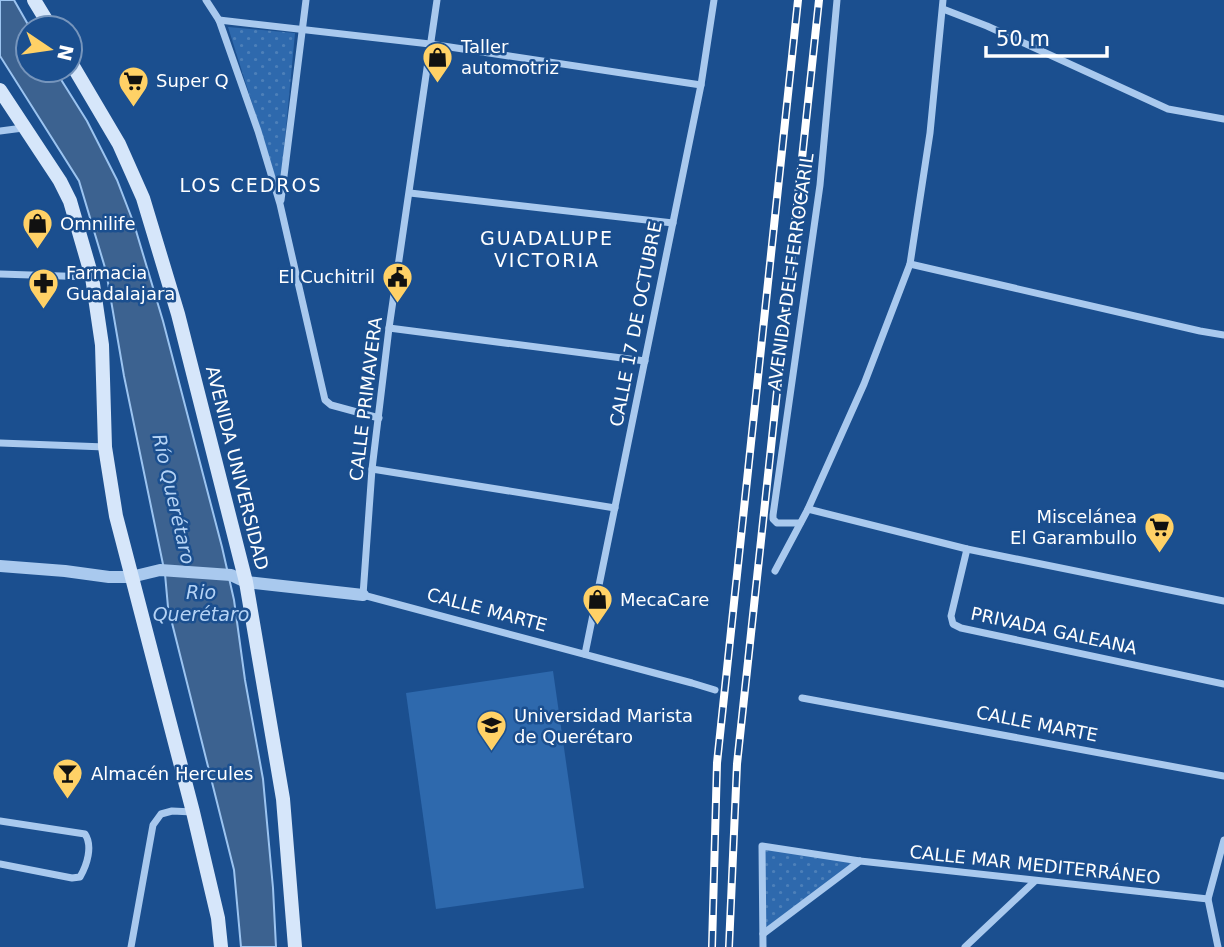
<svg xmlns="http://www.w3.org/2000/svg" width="1224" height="947" font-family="'DejaVu Sans',sans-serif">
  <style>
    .grass { fill: url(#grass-dots) }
    .garden { fill: #2e69ad }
    .water { fill: #3c6290; stroke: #9cc4f0; stroke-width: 2 }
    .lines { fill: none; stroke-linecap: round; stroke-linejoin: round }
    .minor { stroke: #a9c9ee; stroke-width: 7 }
    .tertiary { stroke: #a9c9ee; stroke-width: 12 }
    .secondary { stroke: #d6e6fa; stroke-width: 14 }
    .rail-casing { stroke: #fff; stroke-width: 8 }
    .rail { stroke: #1b4f8f; stroke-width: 5; stroke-dasharray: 16; stroke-linecap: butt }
    .labels { text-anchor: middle; stroke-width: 5; stroke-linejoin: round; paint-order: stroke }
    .poi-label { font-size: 18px; fill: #fff; stroke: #1b4f8f; text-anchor: start }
    .street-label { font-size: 18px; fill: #fff; stroke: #1b4f8f }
    .neighbourhood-label { font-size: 19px; letter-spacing: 2px; fill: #fff; stroke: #1b4f8f }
    .water-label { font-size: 19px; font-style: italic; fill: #b5d3f5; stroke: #1b4f8f }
  </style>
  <defs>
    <pattern id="grass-dots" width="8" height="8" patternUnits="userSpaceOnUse" patternTransform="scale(1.75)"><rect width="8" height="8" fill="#2e69ad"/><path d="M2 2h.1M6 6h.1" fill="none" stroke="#4d80b9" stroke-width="1.8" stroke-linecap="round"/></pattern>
  </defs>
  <rect width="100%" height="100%" fill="#1b4f8f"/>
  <g class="grass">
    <path d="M228,27l67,6 -15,159z"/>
    <path d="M762,848l94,15 -93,70z"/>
  </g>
  <path class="garden" d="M553,671l31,217 -148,21 -30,-216z"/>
  <path class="water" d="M0,0h14l16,28h-2v42h27l32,51 30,59 17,44 29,97 59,226 12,53 11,80 18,99 10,109 3,59h-35l-7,-77 -66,-263 -3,-33 -41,-198 -18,-105 -27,-90 -79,-125z"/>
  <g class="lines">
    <g class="minor">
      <path d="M206,0l13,20 39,111 22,73 45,196 6,5 48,13"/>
      <path d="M437,0l-48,328 -17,141 -9,126 329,88 23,7"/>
      <path d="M943,9l44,17 181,83 56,10"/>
      <path d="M219,20l211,24 271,41"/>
      <path d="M0,131l23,-3"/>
      <path d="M410,193l263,30"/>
      <path d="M281,200l25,-200"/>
      <path d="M910,264l290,67 24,4"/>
      <path d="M0,274l92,3"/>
      <path d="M389,328l256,33"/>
      <path d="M0,443l105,4"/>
      <path d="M372,469l243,39"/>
      <path d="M808,509l159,40 257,52"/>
      <path d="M800,523h-23l-4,-4v-4l47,-330 17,-185"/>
      <path d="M967,549l-16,67 2,8 8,4 263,56"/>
      <path d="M775,571l33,-62 56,-125 46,-120 20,-131 13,-133"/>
      <path d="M585,654l116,-569 13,-85"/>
      <path d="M802,698l422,78"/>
      <path d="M0,821l85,13c8,12 2,31 -5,43l-8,1 -72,-14"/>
      <path d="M763,934l97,-73"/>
      <path d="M131,947l22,-122 8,-11 11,-3 21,1"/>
      <path d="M763,947l-1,-101 98,15 348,38"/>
      <path d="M965,947l70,-66"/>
      <path d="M1218,947l-10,-48 16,-59"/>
    </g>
    <path class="tertiary" d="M0,566l65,5 44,6h22l29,-7 71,5 15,7 117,13"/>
    <g class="secondary">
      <path d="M34,0l17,28"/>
      <path d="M70,61l49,83 24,54 35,116 68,268 37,217 12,148"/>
      <path d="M0,90l60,91 10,20 22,76 10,68 3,102 11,69 77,296 25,106 3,29"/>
    </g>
    <defs>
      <g id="rail">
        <path d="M712,947l5,-184 81,-763"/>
        <path d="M729,947l8,-183 82,-764"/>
      </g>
    </defs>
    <use href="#rail" class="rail-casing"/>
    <use href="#rail" class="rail"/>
  </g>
  <defs>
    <symbol id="shop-pin" viewBox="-11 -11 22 30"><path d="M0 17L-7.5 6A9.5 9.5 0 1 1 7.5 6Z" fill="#ffd166" stroke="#1b4f8f"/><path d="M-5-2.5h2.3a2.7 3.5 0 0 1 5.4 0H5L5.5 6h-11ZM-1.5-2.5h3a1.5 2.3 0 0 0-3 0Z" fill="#111"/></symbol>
    <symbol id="supermarket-pin" viewBox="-11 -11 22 30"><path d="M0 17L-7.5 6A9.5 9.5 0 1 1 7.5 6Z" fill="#ffd166" stroke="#1b4f8f"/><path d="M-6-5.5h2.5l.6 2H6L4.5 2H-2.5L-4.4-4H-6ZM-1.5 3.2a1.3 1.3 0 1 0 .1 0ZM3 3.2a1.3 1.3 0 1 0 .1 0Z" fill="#111"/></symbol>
    <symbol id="civic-pin" viewBox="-11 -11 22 30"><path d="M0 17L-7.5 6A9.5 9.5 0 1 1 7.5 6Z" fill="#ffd166" stroke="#1b4f8f"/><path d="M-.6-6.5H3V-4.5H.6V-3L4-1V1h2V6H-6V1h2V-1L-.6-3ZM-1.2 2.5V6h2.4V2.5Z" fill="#111"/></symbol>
    <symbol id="pharmacy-pin" viewBox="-11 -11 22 30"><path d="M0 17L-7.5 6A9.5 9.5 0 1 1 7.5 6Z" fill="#ffd166" stroke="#1b4f8f"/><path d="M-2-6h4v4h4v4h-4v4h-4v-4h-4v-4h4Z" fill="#111"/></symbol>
    <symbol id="university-pin" viewBox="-11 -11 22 30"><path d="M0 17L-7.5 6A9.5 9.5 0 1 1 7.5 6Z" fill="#ffd166" stroke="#1b4f8f"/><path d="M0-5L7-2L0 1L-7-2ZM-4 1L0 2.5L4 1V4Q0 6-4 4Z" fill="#111"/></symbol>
    <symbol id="bar-pin" viewBox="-11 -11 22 30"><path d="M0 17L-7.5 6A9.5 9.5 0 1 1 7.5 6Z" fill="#ffd166" stroke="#1b4f8f"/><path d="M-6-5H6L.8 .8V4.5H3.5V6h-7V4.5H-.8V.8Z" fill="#111"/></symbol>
  </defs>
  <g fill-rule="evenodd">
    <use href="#shop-pin" x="420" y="40" width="35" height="47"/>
    <use href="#supermarket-pin" x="116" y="64" width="35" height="47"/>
    <use href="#shop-pin" x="20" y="206" width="35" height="47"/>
    <use href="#civic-pin" x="380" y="260" width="35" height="47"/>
    <use href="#pharmacy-pin" x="26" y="266" width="35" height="47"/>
    <use href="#supermarket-pin" x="1142" y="510" width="35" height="47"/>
    <use href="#shop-pin" x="580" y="582" width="35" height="47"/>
    <use href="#university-pin" x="474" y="708" width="35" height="47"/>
    <use href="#bar-pin" x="50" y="756" width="35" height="47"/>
  </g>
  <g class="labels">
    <g class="poi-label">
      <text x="461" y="53">Taller<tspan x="461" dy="21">automotriz</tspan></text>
      <text x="156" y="87">Super Q</text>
      <text x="60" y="230">Omnilife</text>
      <text x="66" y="279">Farmacia<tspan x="66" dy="21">Guadalajara</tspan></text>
      <text x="375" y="283" text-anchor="end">El Cuchitril</text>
      <text x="1137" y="523" text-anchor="end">Miscelánea<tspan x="1137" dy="21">El Garambullo</tspan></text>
      <text x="620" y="606">MecaCare</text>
      <text x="514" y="722">Universidad Marista<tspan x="514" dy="21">de Querétaro</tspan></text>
      <text x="91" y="780">Almacén Hercules</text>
    </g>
    <g class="street-label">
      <text transform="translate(791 272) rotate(-82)" y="6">AVENIDA DEL FERROCARIL</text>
      <text transform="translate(636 324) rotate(-79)" y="6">CALLE 17 DE OCTUBRE</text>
      <text transform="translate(366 399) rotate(-83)" y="6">CALLE PRIMAVERA</text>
      <text transform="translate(237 468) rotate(76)" y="6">AVENIDA UNIVERSIDAD</text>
      <text transform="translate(487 610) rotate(15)" y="6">CALLE MARTE</text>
      <text transform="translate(1054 631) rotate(12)" y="6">PRIVADA GALEANA</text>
      <text transform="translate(1037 724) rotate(11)" y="6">CALLE MARTE</text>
      <text transform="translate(1035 865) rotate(6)" y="6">CALLE MAR MEDITERRÁNEO</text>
    </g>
    <g class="neighbourhood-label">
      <text x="251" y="192">LOS CEDROS</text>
      <text x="547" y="245">GUADALUPE<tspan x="547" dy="22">VICTORIA</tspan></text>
    </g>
    <g class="water-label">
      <text transform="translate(174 499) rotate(77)" y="7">Río Querétaro</text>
      <text x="201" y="599">Rio<tspan x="201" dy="22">Querétaro</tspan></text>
    </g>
  </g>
  <g transform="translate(49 49) rotate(103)"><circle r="33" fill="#1b4f8f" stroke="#7695bc" stroke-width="2"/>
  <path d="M0-5L12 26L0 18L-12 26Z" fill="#ffd166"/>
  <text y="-10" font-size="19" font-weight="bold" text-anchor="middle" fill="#ffffff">N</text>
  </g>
  <path d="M986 46v10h121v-10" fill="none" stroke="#ffffff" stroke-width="3.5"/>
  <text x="996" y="46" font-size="21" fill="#ffffff" stroke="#1b4f8f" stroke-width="5" paint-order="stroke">50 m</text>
</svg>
